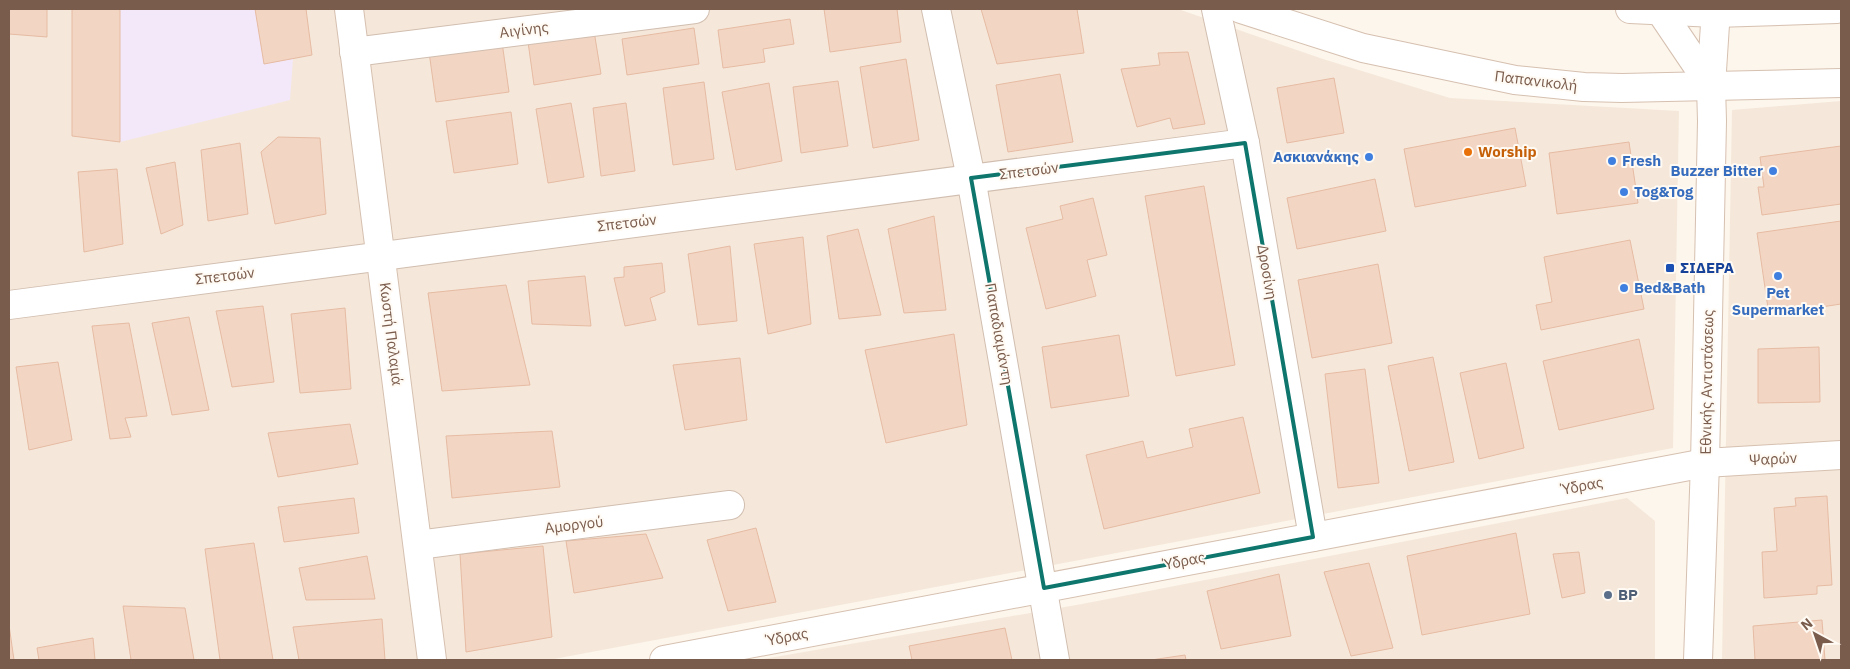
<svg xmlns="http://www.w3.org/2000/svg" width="1850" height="669" font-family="'IBM Plex Sans',sans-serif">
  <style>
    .residential { fill: #f5e8da }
    .education { fill: #f3e8fa }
    .building { fill: #f3d5c3; stroke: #e6bba3 }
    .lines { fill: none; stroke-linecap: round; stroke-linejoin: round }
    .street-casing { stroke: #d1beb0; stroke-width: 30 }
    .secondary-casing { stroke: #d6c0b0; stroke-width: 30 }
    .street { stroke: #fff; stroke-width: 28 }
    .secondary { stroke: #fff; stroke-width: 28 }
    .marked { fill: none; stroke: #0f766e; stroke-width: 4; stroke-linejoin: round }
    .food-dot { fill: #e8710a; stroke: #fffaf3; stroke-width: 2 }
    .shop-dot { fill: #3f7fe0; stroke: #fffaf3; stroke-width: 2 }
    .transit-dot { fill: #1a4fb4; stroke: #fffaf3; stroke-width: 2 }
    .service-dot { fill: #5c6f8a; stroke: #fffaf3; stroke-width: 2 }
    .labels { text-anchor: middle; stroke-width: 4; stroke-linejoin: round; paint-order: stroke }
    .street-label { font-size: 15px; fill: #7a5c4d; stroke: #fffaf3 }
    .food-label { font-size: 15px; font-weight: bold; fill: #c56008; stroke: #fffaf3; text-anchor: start }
    .shop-label { font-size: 15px; font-weight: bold; fill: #366cbe; stroke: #fffaf3; text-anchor: start }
    .transit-label { font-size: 15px; font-weight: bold; fill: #164399; stroke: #fffaf3; text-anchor: start }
    .service-label { font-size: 15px; font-weight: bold; fill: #4e5e75; stroke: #fffaf3; text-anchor: start }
  </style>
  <rect width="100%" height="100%" fill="#fdf6ec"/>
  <g class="residential">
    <path d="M9,9h1169l145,50 127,39 229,13 -6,337 -1124,212h-540z"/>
    <path d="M1841,101v559h-119l10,-550z"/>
    <path d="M1627,498l28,23v139h-897l324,-56z"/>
  </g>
  <path class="education" d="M120,9h135l9,55 29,-5 -3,41 -170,42z"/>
  <g class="building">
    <path d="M9,9h38v28l-38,-3z"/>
    <path d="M72,9h48v133l-48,-6z"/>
    <path d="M255,9h51l6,46 -48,9z"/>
    <path d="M824,9h73l4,33 -71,10z"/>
    <path d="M981,9h96l7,44 -87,11z"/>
    <path d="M790,19l4,25 -31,5 2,13 -42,6 -5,-38z"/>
    <path d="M694,28l5,36 -72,11 -5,-36z"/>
    <path d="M594,31l7,43 -67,11 -6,-43z"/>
    <path d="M502,42l7,50 -73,10 -7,-50z"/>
    <path d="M1188,52l17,72 -32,5 -3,-11 -33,9 -16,-58 39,-4 -2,-12z"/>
    <path d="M906,59l13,81 -46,8 -13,-81z"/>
    <path d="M1060,74l13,68 -65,10 -12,-67z"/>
    <path d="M1334,78l10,55 -57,10 -10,-55z"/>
    <path d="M838,81l10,65 -47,7 -8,-66z"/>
    <path d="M704,82l10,77 -41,6 -10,-77z"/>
    <path d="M769,83l13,78 -46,9 -14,-78z"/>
    <path d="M571,103l13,74 -36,6 -12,-74z"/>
    <path d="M626,103l9,68 -34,5 -8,-68z"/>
    <path d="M511,112l7,52 -64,9 -8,-52z"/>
    <path d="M1515,128l11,58 -111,21 -11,-58z"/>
    <path d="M278,137l42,1 6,76 -51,10 -14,-72z"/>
    <path d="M1629,142l9,61 -81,11 -8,-61z"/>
    <path d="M240,143l8,71 -40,7 -7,-71z"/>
    <path d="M1841,146v58l-79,11 -4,-28h6l-4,-30z"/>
    <path d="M175,162l8,63 -22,9 -15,-66z"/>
    <path d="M117,169l6,75 -39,8 -6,-80z"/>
    <path d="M1375,179l11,52 -89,18 -10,-51z"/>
    <path d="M1204,186l31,179 -59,11 -31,-180z"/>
    <path d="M1093,198l14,57 -20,5 9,36 -50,13 -20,-81 37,-9 -3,-13z"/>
    <path d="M934,216l12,94 -42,3 -16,-84z"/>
    <path d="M1841,221v83l-72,11 -12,-82z"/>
    <path d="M858,229l23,86 -42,4 -12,-83z"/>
    <path d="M803,237l8,87 -43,10 -14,-90z"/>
    <path d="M1630,240l14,69 -103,21 -5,-25 16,-3 -8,-45z"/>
    <path d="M730,246l7,75 -39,4 -10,-71z"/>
    <path d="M662,263l3,29 -15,6 6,22 -31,6 -11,-48 10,-1v-10z"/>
    <path d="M1378,264l14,79 -80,15 -14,-78z"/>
    <path d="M585,276l6,50 -59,-2 -4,-43z"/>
    <path d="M506,285l24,100 -88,6 -14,-98z"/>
    <path d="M263,306l11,76 -42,5 -16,-76z"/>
    <path d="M345,308l6,81 -51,4 -9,-79z"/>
    <path d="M189,317l20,93 -37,5 -20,-92z"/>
    <path d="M129,323l18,93 -22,2 6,19 -21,2 -18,-113z"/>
    <path d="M954,334l13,91 -81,18 -21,-93z"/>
    <path d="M1119,335l10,61 -78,12 -9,-61z"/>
    <path d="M1639,339l15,70 -95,21 -16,-69z"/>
    <path d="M1819,347l1,55 -62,1v-54z"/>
    <path d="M1433,357l21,105 -45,9 -21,-105z"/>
    <path d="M740,358l7,62 -62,10 -12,-65z"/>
    <path d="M58,362l14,78 -43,10 -13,-83z"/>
    <path d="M1506,363l18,85 -45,11 -19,-86z"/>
    <path d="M1365,369l14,114 -41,5 -13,-114z"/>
    <path d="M1243,417l17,76 -156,36 -18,-74 57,-14 4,17 46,-11 -4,-18z"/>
    <path d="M350,424l8,40 -80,13 -10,-44z"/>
    <path d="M552,431l8,56 -108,11 -6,-62z"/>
    <path d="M1827,496l5,89 -15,1v8l-53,4 -2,-46 15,-1 -3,-43 22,-2 -1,-8z"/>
    <path d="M354,498l5,35 -75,9 -6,-35z"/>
    <path d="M756,528l20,74 -48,9 -21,-71z"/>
    <path d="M1516,533l14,81 -108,21 -15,-79z"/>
    <path d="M646,534l17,44 -89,15 -8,-52z"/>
    <path d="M254,543l19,117h-53l-15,-111z"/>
    <path d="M543,546l9,91 -86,15 -6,-98z"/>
    <path d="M1579,552l6,41 -23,5 -9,-44z"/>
    <path d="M367,556l8,43 -69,1 -7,-32z"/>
    <path d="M1369,563l24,85 -42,8 -27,-84z"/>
    <path d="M1279,574l12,62 -70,13 -14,-58z"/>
    <path d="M123,606l62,2 9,52h-63z"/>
    <path d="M382,619l3,41h-86l-6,-33z"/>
    <path d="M1822,620l3,40h-70l-2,-34z"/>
    <path d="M9,625l5,35h-5z"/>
    <path d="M1005,628l7,32h-100l-3,-14z"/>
    <path d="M93,638l2,22h-56l-2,-12z"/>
    <path d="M1185,655l1,5h-35z"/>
  </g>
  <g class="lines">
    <defs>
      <g id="street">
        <path d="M936,9l35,169 84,482"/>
        <path d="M1216,9l29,134 68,394"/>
        <path d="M354,52l341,-43"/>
        <path d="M9,305l1236,-162"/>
        <path d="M418,545l312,-40"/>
      </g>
      <g id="secondary">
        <path d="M349,9l83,651"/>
        <path d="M1241,9l122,39 152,32 69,7 38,1 219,-5"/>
        <path d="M1630,9l85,4 122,-4"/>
        <path d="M1659,9l52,77"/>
        <path d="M664,660l1041,-197 136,-8"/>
        <path d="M1698,660l7,-197 7,-342 -1,-35 5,-77"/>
      </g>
    </defs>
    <use href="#street" class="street-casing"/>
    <use href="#secondary" class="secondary-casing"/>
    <use href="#street" class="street"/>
    <use href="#secondary" class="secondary"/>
  </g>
  <path class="marked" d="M1245,143l68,394 -269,51 -73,-410z"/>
  <circle class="food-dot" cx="1468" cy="152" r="5"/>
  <g class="shop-dot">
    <circle cx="1369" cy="157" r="5"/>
    <circle cx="1612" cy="161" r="5"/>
    <circle cx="1773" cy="171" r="5"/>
    <circle cx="1624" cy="192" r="5"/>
    <circle cx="1778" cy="276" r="5"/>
    <circle cx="1624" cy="288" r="5"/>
  </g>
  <rect class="transit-dot" x="1665" y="263" width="10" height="10" rx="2.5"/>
  <circle class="service-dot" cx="1608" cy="595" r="5"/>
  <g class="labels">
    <g class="street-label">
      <text transform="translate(524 30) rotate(-7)" y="5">Αιγίνης</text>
      <text transform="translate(1536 81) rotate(7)" y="5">Παπανικολή</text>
      <text transform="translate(1029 171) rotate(-7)" y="5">Σπετσών</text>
      <text transform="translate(627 223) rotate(-7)" y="5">Σπετσών</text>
      <text transform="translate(1267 272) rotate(80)" y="5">Δροσίνη</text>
      <text transform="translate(225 276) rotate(-7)" y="5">Σπετσών</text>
      <text transform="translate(391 334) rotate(83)" y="5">Κωστή Παλαμά</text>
      <text transform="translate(999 334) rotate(80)" y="5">Παπαδιαμάντη</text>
      <text transform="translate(1707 382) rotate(-89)" y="5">Εθνικής Αντιστάσεως</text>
      <text transform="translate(1773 459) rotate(-3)" y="5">Ψαρών</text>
      <text transform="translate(1582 486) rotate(-11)" y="5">Ύδρας</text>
      <text transform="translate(574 525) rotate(-7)" y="5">Αμοργού</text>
      <text transform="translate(1184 561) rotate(-11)" y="5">Ύδρας</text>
      <text transform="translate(787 637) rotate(-11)" y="5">Ύδρας</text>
    </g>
    <g class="food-label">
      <text x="1478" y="157">Worship</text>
    </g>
    <g class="shop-label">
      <text x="1359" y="162" text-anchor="end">Ασκιανάκης</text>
      <text x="1622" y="166">Fresh</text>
      <text x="1763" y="176" text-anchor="end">Buzzer Bitter</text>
      <text x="1634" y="197">Tog&amp;Tog</text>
      <text x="1634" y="293">Bed&amp;Bath</text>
      <text x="1778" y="298" text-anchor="middle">Pet<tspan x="1778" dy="17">Supermarket</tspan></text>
    </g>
    <g class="transit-label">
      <text x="1680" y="273">ΣΙΔΕΡΑ</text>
    </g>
    <g class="service-label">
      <text x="1618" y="600">BP</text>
    </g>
  </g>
  <rect width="1850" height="669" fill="none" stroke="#7a5c4d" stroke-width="20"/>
  <g transform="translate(1815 634) rotate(320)" stroke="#fffaf3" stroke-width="4" paint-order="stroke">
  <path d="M0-4L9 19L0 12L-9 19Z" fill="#7a5c4d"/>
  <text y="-8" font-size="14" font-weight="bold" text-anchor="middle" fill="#7a5c4d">N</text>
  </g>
</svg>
